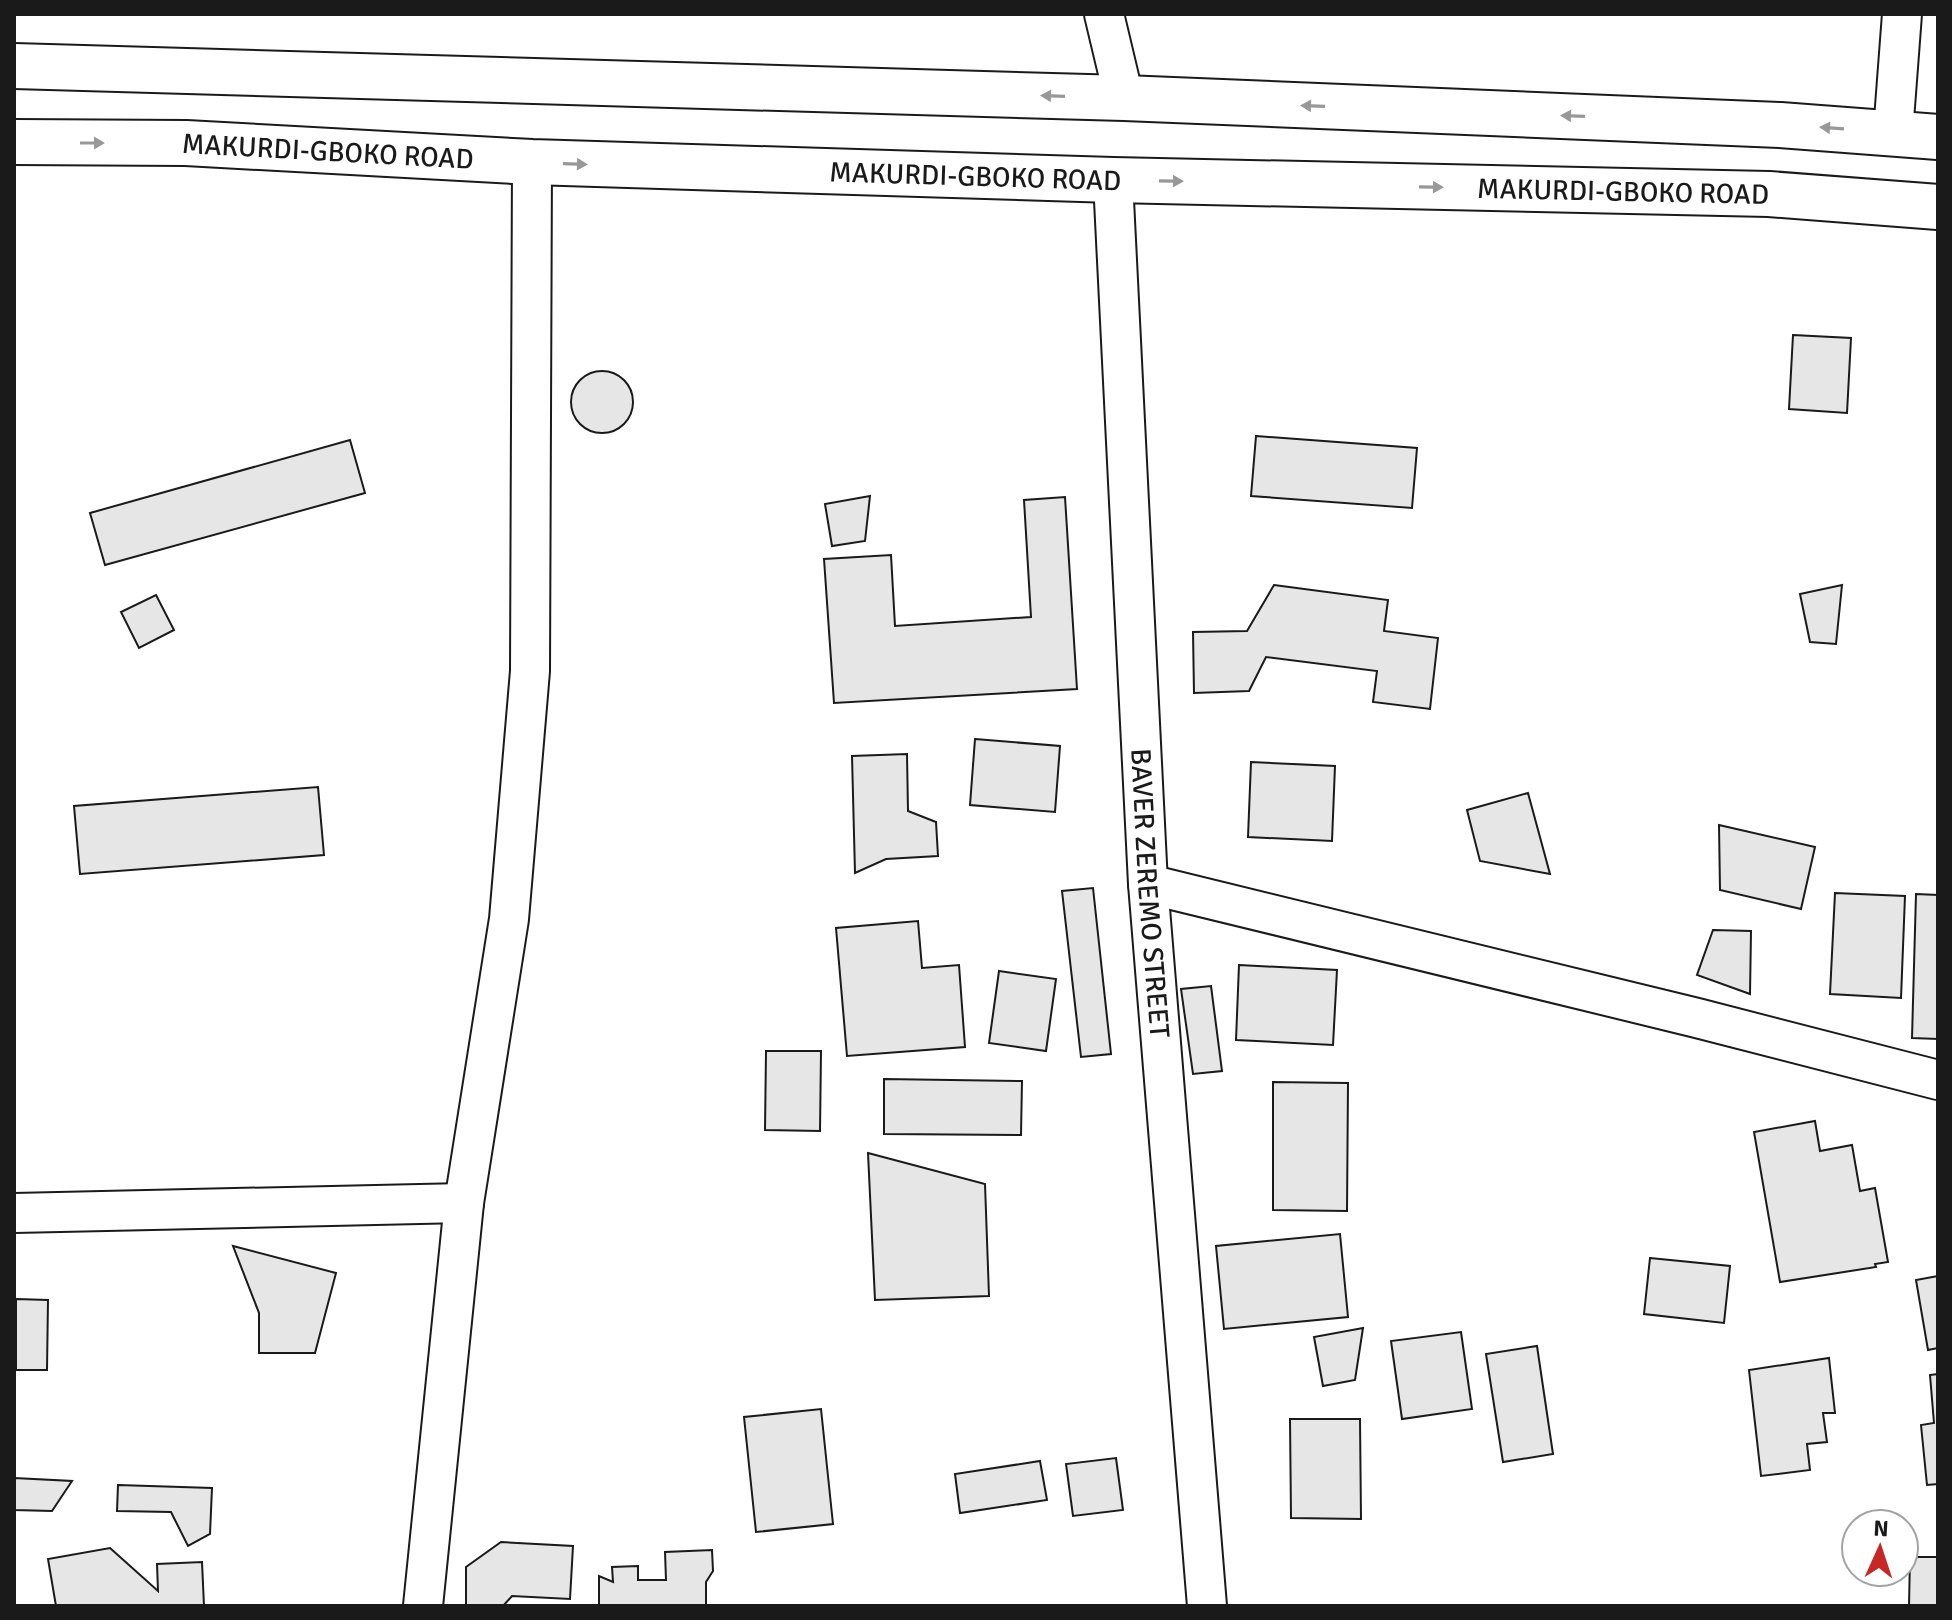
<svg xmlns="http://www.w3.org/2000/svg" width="1952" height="1620" font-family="Signika,sans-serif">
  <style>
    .building { fill: #e6e6e6; stroke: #1a1a1a; stroke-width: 2 }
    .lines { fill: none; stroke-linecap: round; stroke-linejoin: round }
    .street-casing { stroke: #1a1a1a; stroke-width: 42 }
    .primary-casing { stroke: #1a1a1a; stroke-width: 48 }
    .street { stroke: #fff; stroke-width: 38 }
    .primary { stroke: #fff; stroke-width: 44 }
    .oneway { fill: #989898 }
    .labels { text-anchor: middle; stroke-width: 6; stroke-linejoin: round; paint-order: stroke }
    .street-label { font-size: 28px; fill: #1a1a1a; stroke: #fff }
  </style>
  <rect width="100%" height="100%" fill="#fff"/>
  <g class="building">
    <path d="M1793,335l58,3 -4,75 -58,-4z"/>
    <circle cx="602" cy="402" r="31"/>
    <path d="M1256,436l161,12 -5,60 -161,-12z"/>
    <path d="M350,440l15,53 -260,72 -15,-52z"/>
    <path d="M870,496l-5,45 -33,5 -7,-42z"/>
    <path d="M1065,497l12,192 -243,14 -10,-144 67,-4 4,71 136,-9 -7,-117z"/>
    <path d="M1274,585l114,15 -4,31 54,7 -8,71 -57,-7 4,-31 -111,-14 -17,34 -55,2 -1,-61 54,-1z"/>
    <path d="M1842,585l-6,59 -26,-2 -10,-48z"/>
    <path d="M156,595l18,35 -35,18 -18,-36z"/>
    <path d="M975,739l85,7 -5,66 -85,-7z"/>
    <path d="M907,754l1,57 28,11 2,34 -52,3 -31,14 -3,-117z"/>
    <path d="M1251,762l84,4 -3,75 -84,-4z"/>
    <path d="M318,787l6,68 -244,19 -6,-68z"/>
    <path d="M1528,793l22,81 -70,-13 -13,-51z"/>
    <path d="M1719,825l96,22 -14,62 -81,-19z"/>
    <path d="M1093,888l18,166 -30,3 -19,-166z"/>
    <path d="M1835,893l70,3 -4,102 -71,-4z"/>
    <path d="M1916,894l22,1v144l-26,-1z"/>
    <path d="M918,921l4,47 37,-3 6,82 -118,9 -11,-128z"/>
    <path d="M1713,930l38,1 -1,63 -53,-19z"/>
    <path d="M1239,965l98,5 -4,75 -97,-5z"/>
    <path d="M999,971l57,8 -10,72 -57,-8z"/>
    <path d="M1211,986l11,85 -29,3 -12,-85z"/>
    <path d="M766,1051h55l-1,80 -55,-1z"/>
    <path d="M884,1079l138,2 -1,54 -137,-1z"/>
    <path d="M1273,1082l75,1 -1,128 -74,-1z"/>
    <path d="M1815,1121l5,30 32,-6 8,46 15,-3 13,74 -13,2 1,3 -96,15 -26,-150z"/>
    <path d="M868,1153l117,31 4,112 -114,4z"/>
    <path d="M1340,1234l8,83 -124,12 -8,-83z"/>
    <path d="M233,1246l103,27 -21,80h-56v-40z"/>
    <path d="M1650,1258l80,8 -6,57 -80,-9z"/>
    <path d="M1938,1276v72l-10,2 -12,-70z"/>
    <path d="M16,1299l32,1 -1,70h-31z"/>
    <path d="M1363,1328l-8,52 -32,6 -9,-49z"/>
    <path d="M1461,1332l11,77 -70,10 -11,-78z"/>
    <path d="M1537,1346l16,108 -50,8 -17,-108z"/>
    <path d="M1829,1358l6,55h-12l4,29 -20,2 3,26 -49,6 -12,-106z"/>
    <path d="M1938,1374v110l-11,1 -6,-60 13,-2 -4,-48z"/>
    <path d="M821,1409l12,115 -77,8 -12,-115z"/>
    <path d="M1290,1419h70l1,100 -70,-1z"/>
    <path d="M1116,1458l7,52 -50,6 -7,-52z"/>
    <path d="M1040,1461l7,39 -87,13 -5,-39z"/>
    <path d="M14,1478l58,3 -20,30 -38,-1z"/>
    <path d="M118,1485l94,3 -2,46 -22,12 -17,-34 -54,-1z"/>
    <path d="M501,1542l72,4 -3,53 -58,-3 -9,10h-37v-39z"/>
    <path d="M110,1548l48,43 -1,-27 45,-2 2,44h-148l-8,-47z"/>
    <path d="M712,1550l1,21 -7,11v24h-107v-30l14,6 -1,-15 26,-1v14h28l-1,-28z"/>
    <path d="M1910,1557h28v49h-29z"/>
  </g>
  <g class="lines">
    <defs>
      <g id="street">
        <path d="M1104,14l20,84"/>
        <path d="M1893,133l9,-119"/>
        <path id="s1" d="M1113,180l35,704 59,722"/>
        <path d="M1148,884l549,134 241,62"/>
        <path d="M14,1213l450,-10"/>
        <path d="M423,1606l41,-403 45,-284 21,-248 2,-509"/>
      </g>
      <g id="primary">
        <path d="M14,66l1110,32 656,27 158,12"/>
        <path id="s2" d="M14,142l172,1 346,19 581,18 656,14 169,13"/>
      </g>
    </defs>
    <use href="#street" class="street-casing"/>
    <use href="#primary" class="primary-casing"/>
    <use href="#street" class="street"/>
    <use href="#primary" class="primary"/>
  </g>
  <defs><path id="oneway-solid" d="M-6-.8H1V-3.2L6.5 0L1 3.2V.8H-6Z" transform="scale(2)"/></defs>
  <g class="oneway">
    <use href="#oneway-solid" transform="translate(1053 96) rotate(-178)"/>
    <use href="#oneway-solid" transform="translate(1313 106) rotate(-178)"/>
    <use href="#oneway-solid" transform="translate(1573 116) rotate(-178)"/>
    <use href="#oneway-solid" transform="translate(1832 128) rotate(-176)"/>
    <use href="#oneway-solid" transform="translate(92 143)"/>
    <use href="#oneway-solid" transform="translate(575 164) rotate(2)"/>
    <use href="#oneway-solid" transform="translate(1171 181) rotate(1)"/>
    <use href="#oneway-solid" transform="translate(1431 187) rotate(1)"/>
  </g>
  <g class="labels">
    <g class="street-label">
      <text dy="10" stroke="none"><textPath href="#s2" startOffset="314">MAKURDI-GBOKO ROAD</textPath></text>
      <text dy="10" stroke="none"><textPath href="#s2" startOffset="962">MAKURDI-GBOKO ROAD</textPath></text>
      <text dy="10" stroke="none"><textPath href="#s2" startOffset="1610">MAKURDI-GBOKO ROAD</textPath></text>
      <text dy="10" stroke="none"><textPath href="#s1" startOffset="714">BAVER ZEREMO STREET</textPath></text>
    </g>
  </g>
  <rect width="1952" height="1620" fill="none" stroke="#1a1a1a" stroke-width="32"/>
  <g transform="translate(1880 1548) rotate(3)"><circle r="38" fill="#ffffff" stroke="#a3a3a3" stroke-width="2"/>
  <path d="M0-6L14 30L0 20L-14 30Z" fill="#c62828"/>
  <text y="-12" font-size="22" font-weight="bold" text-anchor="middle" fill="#1a1a1a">N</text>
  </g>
</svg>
